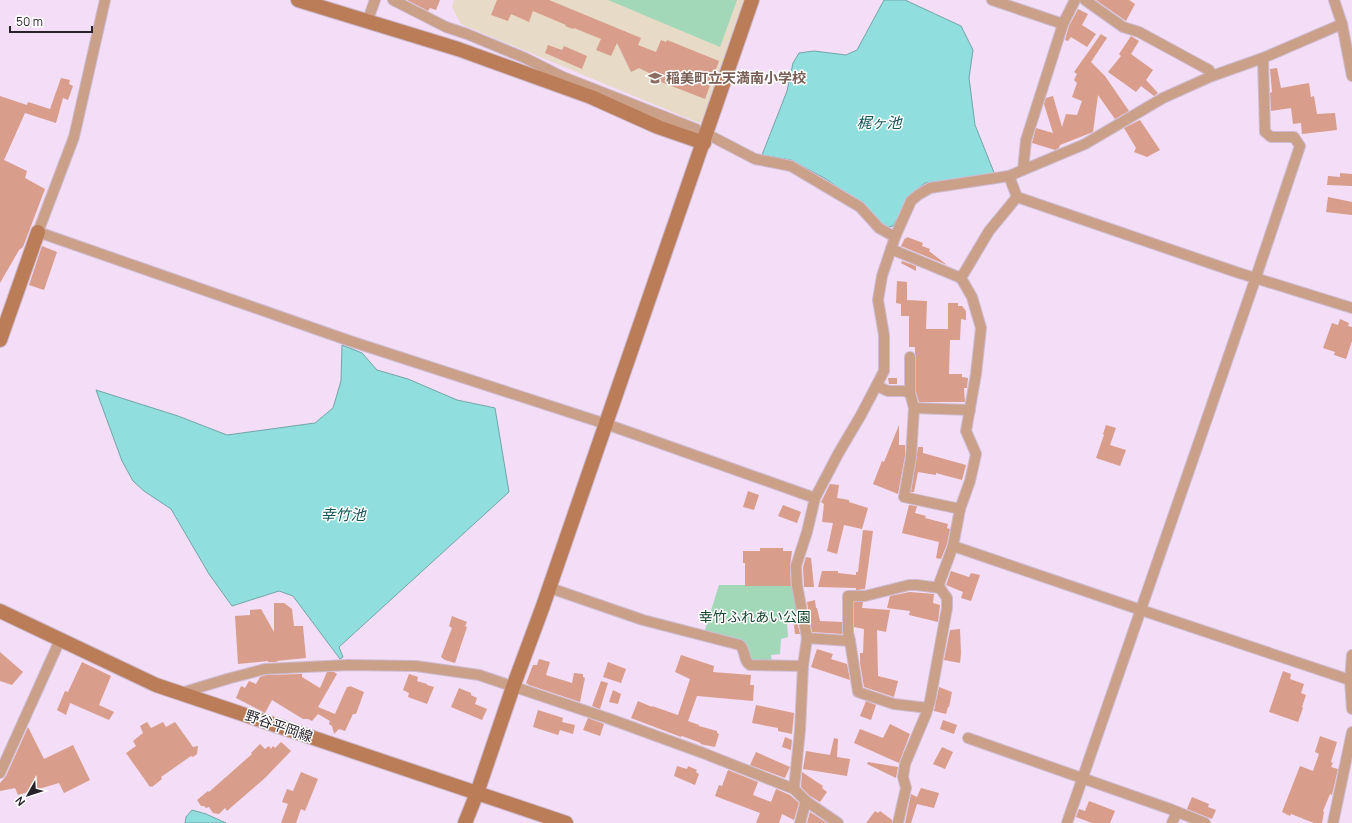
<svg xmlns="http://www.w3.org/2000/svg" width="1352" height="823" font-family="Manrope,'Noto Sans JP',sans-serif">
  <style>
    .education { fill: #e7dac6 }
    .green { fill: #a2d8b8 }
    .water { fill: #91dede; stroke: #72a5a8 }
    .building { fill: #d89d8b }
    .lines { fill: none; stroke-linecap: round; stroke-linejoin: round }
    .street-casing { stroke: #cebbd2; stroke-width: 12 }
    .secondary-casing { stroke: #cebbd2; stroke-width: 16 }
    .street { stroke: #cba088; stroke-width: 10 }
    .secondary { stroke: #ba7d58; stroke-width: 14 }
    .labels { text-anchor: middle; stroke-width: 3; stroke-linejoin: round; paint-order: stroke }
    .education-label { font-size: 14px; font-weight: bold; fill: #785e54; stroke: #fff; text-anchor: start }
    .park-label { font-size: 14px; fill: #17442e; stroke: #fff }
    .street-label { font-size: 14px; fill: #28212a; stroke: #fff }
    .water-label { font-size: 15px; font-style: italic; fill: #115456; stroke: #fff }
  </style>
  <rect width="100%" height="100%" fill="#f3ddf7"/>
  <path class="education" d="M454,0h290l-41,122 -4,1 -238,-99 -9,-17z"/>
  <g class="green">
    <path d="M608,0h129l-17,47z"/>
    <path d="M719,585h78l6,32 -16,5 1,15 -7,2 -1,15 -9,1 2,11 -26,-3 -7,-18 -37,-9z"/>
  </g>
  <g class="water">
    <path d="M884,0h21l56,26 12,24 -4,28 6,47 20,50 -70,8 -15,13 -17,30 -7,2 -21,-21 -39,-28 -35,-19 -29,-5 25,-64 6,-28 6,-10 15,-2 32,4 11,-5z"/>
    <path d="M342,345l20,8 15,17 31,9 49,21 38,8 14,84 -170,155 4,10 -3,2 -47,-63 -14,-5 -47,15 -23,-32 -38,-65 -27,-18 -11,-10 -11,-20 -26,-71 82,26 49,19 88,-12 18,-15 8,-27z"/>
    <path d="M192,810l14,4 20,9h-41l1,-6z"/>
  </g>
  <g class="building">
    <path d="M407,0h33l-4,10 -6,-2 -2,3z"/>
    <path d="M497,0h52l92,38 -3,7 18,7 5,-12 5,2 1,-2 52,21 -14,38 -54,-21 2,-3 -14,-7 -8,4 -14,-29 -6,13 -15,-6 5,-11 -27,-11 -1,1 -8,-3 1,-1 -33,-14 -4,11 -18,-8 -3,7 -17,-6z"/>
    <path d="M1096,0h33l6,4 -9,17z"/>
    <path d="M1078,9l10,5 -6,11 14,9 -9,13 -16,-10 -3,4 -3,-1 4,-14z"/>
    <path d="M1101,34l6,4 -16,24 14,14 24,35 -14,8 -17,-24 -5,37 -33,13 -1,3 -4,2 -23,-7 4,-15 17,5 -9,-29 2,-6 7,-2 9,31 4,-13 11,1 5,-14 -10,-4 5,-14 -3,-3 3,-6 -3,-2z"/>
    <path d="M1131,36l8,5 -8,13 22,16 -7,10 12,13 -4,3 -13,-10 -5,6 -28,-20 13,-16 -2,-2z"/>
    <path d="M548,45l14,5 2,-4 23,10 -5,13 -37,-16z"/>
    <path d="M1277,68l4,20 28,-5 2,14 3,-1 3,18 18,-1 2,17 -35,4 -1,-11 -8,1 -2,-16 -20,3 -1,-18 2,-1 -2,-23z"/>
    <path d="M61,78l9,2 -1,4 4,2 -5,14 -5,-2 -7,25 -31,-10 -21,47 23,11 -2,7 20,11 -22,58 -4,3 -19,33v-187l27,9 1,-3 22,7z"/>
    <path d="M1140,120l20,30 -13,7 -13,-5 2,-4 -12,-20z"/>
    <path d="M1340,173l12,1v12l-25,-1 1,-9 12,1z"/>
    <path d="M1328,197l24,5v13l-26,-3z"/>
    <path d="M907,237l16,6 -1,3 8,3 -1,2 18,14 -46,-19 4,-8 1,1z"/>
    <path d="M42,246l15,6 -13,38 -15,-5z"/>
    <path d="M902,261l14,5v5l-15,-8z"/>
    <path d="M897,281l10,1v18l20,1 -1,28h22v-26h10v3h4l4,5v9l-5,-1 -1,21h-10l-1,34h13v3l6,1 -1,10h-3l1,14h-46l-3,-10v-35l-1,-4v-6h-6v-31h-8v-12l-5,-1z"/>
    <path d="M1340,319l9,4 -1,3 4,1v14l-6,18 -12,-4 1,-3 -12,-4 9,-25 6,2z"/>
    <path d="M888,378h9v6h-8z"/>
    <path d="M899,425v20h6v11l-7,38 -25,-10 9,-23 2,1z"/>
    <path d="M1106,425l10,3 -6,17 16,5 -6,16 -24,-8 8,-23 -1,-1z"/>
    <path d="M918,447h5v6l43,12 -4,15 -26,-7v2l-18,-3 -4,20h-3z"/>
    <path d="M830,484l9,1 -2,13 12,2v2l19,6 -6,21 -18,-4 -7,29 -10,-3 6,-28 -11,-1 2,-18 -3,-2z"/>
    <path d="M748,491l11,4 -5,15 -11,-3z"/>
    <path d="M783,505l18,7 -4,11 -19,-7z"/>
    <path d="M909,505l8,1 -2,7 11,3 -1,2 23,6 -1,4 3,1 -3,15 -6,15 -5,-1 3,-16 -37,-9z"/>
    <path d="M863,530l10,1 -8,58 -9,1v-2l-38,-1 4,-16h16v2l18,2v-3h2z"/>
    <path d="M760,548h23v3h9l-2,15 1,20h-46v-23h-2v-12h17z"/>
    <path d="M806,557l5,1 3,29h-10l-1,-20z"/>
    <path d="M951,571l18,6 2,-4 9,2 -9,26 -10,-3 2,-6 -17,-7z"/>
    <path d="M910,592l24,2 -1,9 7,2 -2,17 -29,-7 1,-4 -23,-3 3,-12z"/>
    <path d="M815,600l1,8h1l3,13 22,1v12l-30,-2 -5,-30z"/>
    <path d="M854,602h9l-1,6 28,2 -4,22 -9,-2 1,46 20,5 -4,16 -30,-10 -4,-24v-10h3l1,-24 -10,-2z"/>
    <path d="M274,603h10l8,6 2,17h9l3,32 -30,3 2,1h-10v-1l-30,3 -3,-48 15,-1v-5l11,-1 13,23z"/>
    <path d="M452,616l15,6 -2,4 2,1 -12,36 -10,-3 -4,-3 11,-29 -3,-2z"/>
    <path d="M793,617h3l4,17h-5z"/>
    <path d="M960,629l1,24 -1,10 -16,-3 6,-30z"/>
    <path d="M817,649l16,5 -2,5 16,5 3,16 -39,-13z"/>
    <path d="M0,652l23,20 -11,13 -12,-4z"/>
    <path d="M681,655l33,11 -1,6 38,3 -1,10h4l-1,16 -56,-5 -9,25 11,4v1l18,5v2l2,1 -4,13 -15,-3 1,-1 -19,-7 -1,1 -50,-19 7,-17 14,6v-1l26,9 12,-36 -15,-7z"/>
    <path d="M539,659l11,3 -4,13 26,8 2,-10 9,1v3l2,1 -5,24 -51,-17 -3,-2 7,-18h4z"/>
    <path d="M82,662l29,14 -12,29 15,7 -5,8 -39,-17 -4,12 -9,-5 8,-19 3,1z"/>
    <path d="M608,662l18,7 -5,14 -18,-6z"/>
    <path d="M1283,671l8,3 -1,5 14,5 -3,9 5,2 -4,12 1,1 -5,14 -29,-10z"/>
    <path d="M327,672h7l3,2 -19,33 17,7 12,-27h2l1,-1 14,6 -8,22h-3l-8,17 -6,-2 -5,5 -2,-8 -3,-2 1,-3 -12,-7 -6,7 -4,-2h-5l-31,-19 -7,13 -29,-15 5,-12 4,2 4,-7 7,3 4,-7 6,-2 35,-1h1v3l18,11z"/>
    <path d="M409,674l9,3 -1,4 10,3v1l7,2 -7,17 -19,-7 1,-4 -6,-3z"/>
    <path d="M601,681l7,2 -8,26 -8,-3z"/>
    <path d="M939,687l13,5 -3,15h-1l-2,7 -12,-3z"/>
    <path d="M459,688l12,5v2l6,3 -2,6 12,5 -5,11 -31,-13z"/>
    <path d="M613,690l8,4 -3,10 -9,-2z"/>
    <path d="M866,701l10,4 -5,15 -11,-4z"/>
    <path d="M756,705l38,8 -2,21 -14,-3v-3l-26,-5z"/>
    <path d="M538,710l25,8 -1,4 13,3 -2,9 -13,-4 -2,5 -25,-8z"/>
    <path d="M588,718l16,6 -4,12 -17,-6z"/>
    <path d="M943,720l14,5 -3,9 -14,-5z"/>
    <path d="M147,722l4,6 12,-6 3,5 9,-5 18,25 5,-1 -1,8 -4,3 -2,-1 -30,21 1,2 -10,8 -1,-1 -1,1 -24,-34 10,-7 -3,-5 10,-8 -3,-7z"/>
    <path d="M890,724l20,10 -11,29 -45,-20 6,-14 23,9z"/>
    <path d="M28,727l16,32 29,-14 17,35 -26,13 -5,-10 -41,12 -3,-7 -15,3v-8l6,-7z"/>
    <path d="M1320,736l17,6 -6,20 2,1 -2,4 7,2 -6,26 -2,-1 -7,17 1,1 -2,11h-8l-23,-9 -1,2 -8,-4 18,-46 13,5 6,-17 -4,-2z"/>
    <path d="M785,737l7,3 -1,10 -9,-3z"/>
    <path d="M834,738l4,1 -1,18 13,2 -3,17 -44,-7 3,-18 24,4z"/>
    <path d="M281,742l10,9 -26,27 -38,33 -2,-3 -6,6 -6,-1 -4,-6 -3,1 -2,-2h-3l-4,-6 11,-9 1,1 43,-38 -1,-1 9,-9 5,5 4,-3 2,3 2,-3 2,2z"/>
    <path d="M942,747l11,5 -8,17 -12,-5z"/>
    <path d="M756,752l34,15 -5,11 -35,-13z"/>
    <path d="M868,762l30,5 -2,11 -29,-14z"/>
    <path d="M677,766l10,3 1,-3 9,4 -1,2 3,2 -4,11 -21,-9z"/>
    <path d="M728,770l30,12 -5,13 18,7 5,-13 14,6 9,8 -5,17 -12,-6 -3,9h-23l4,-10 -45,-17 4,-11 3,1z"/>
    <path d="M301,772l17,7 -13,32 -4,-2 -5,14h-15l7,-19 -6,-2 5,-13 6,2z"/>
    <path d="M802,772l21,14 -1,2 5,4 -7,10 -10,-6 -9,-9z"/>
    <path d="M921,788l18,5 -5,15 -17,-4 -6,19h-6l6,-29 6,3z"/>
    <path d="M1192,797l17,7 -1,3 8,3 -4,9 -25,-10z"/>
    <path d="M1089,801l26,10 -5,12h-18l-16,-6 3,-8 6,2z"/>
    <path d="M875,811l3,2 2,-2 12,9v3h-26z"/>
    <path d="M810,812l17,11h-20z"/>
  </g>
  <g class="lines">
    <defs>
      <g id="street">
        <path d="M105,0l-31,137 -36,95 312,109 256,83 209,74"/>
        <path d="M393,0l53,27 21,7 58,24 38,19 133,52"/>
        <path d="M992,0l71,24"/>
        <path d="M1085,0l38,27 16,5 70,38 3,6"/>
        <path d="M1334,0l8,24 10,52"/>
        <path d="M367,22l8,-22"/>
        <path d="M707,134l48,25 36,7 69,41 19,21 16,9"/>
        <path d="M1023,170l3,-30 37,-116 12,-24"/>
        <path d="M1009,176l8,21 219,75 116,36"/>
        <path d="M1017,197l-28,34 -28,47 11,19 9,31 -5,46 -10,57 10,23 -6,27 -10,28 -7,37 188,64 209,70"/>
        <path d="M891,249l70,29"/>
        <path d="M910,357v36l4,15 -3,49 -7,40 56,12"/>
        <path d="M877,386l11,5h16l6,2"/>
        <path d="M914,408l56,2"/>
        <path d="M550,588l93,32 97,25c6,6 3,16 10,20l53,1"/>
        <path d="M807,638l43,3 8,51 36,12 34,4"/>
        <path d="M850,641l-2,-9v-36h17l44,-11h8l23,3"/>
        <path d="M1352,655l-2,25 2,29"/>
        <path d="M181,693l46,-14 38,-10 83,-4 68,1 63,9 128,43 96,35 91,36 12,12 32,22"/>
        <path d="M968,738l202,71 35,14"/>
        <path d="M0,773l60,-133"/>
        <path d="M794,789l6,-59 3,-64 4,-28 -10,-53 -1,-19 11,-34 8,-34 23,-44 23,-39 23,-44v-36l-6,-35 4,-24 13,-39 16,-36 7,-6 12,-7 79,-12 14,-6 62,-26 78,-46 49,-22 51,-18 79,-34"/>
        <path d="M800,823l6,-22"/>
        <path d="M898,823l8,-35 -3,-11 2,-13 21,-50 4,-13 17,-93v-10l-7,-10 -1,-4 14,-38"/>
        <path d="M1067,823l189,-546 44,-131 -6,-9h-23l-6,-5 -2,-74"/>
        <path d="M1172,823l5,-11"/>
        <path d="M1333,823l19,-91"/>
      </g>
      <g id="secondary">
        <path d="M298,0l160,49 133,48 67,30 46,16"/>
        <path d="M0,340l38,-108"/>
        <path d="M0,611l156,74 410,138"/>
        <path d="M465,823l12,-30 36,-106 30,-81 209,-606"/>
      </g>
    </defs>
    <use href="#street" class="street-casing"/>
    <use href="#secondary" class="secondary-casing"/>
    <use href="#street" class="street"/>
    <use href="#secondary" class="secondary"/>
  </g>
  <defs>
    <symbol id="school-bare" viewBox="-9 -9 18 18"><path d="M0-5L7-2L0 1L-7-2ZM-4 1L0 2.5L4 1V4Q0 6-4 4Z" fill="#8d6e63" stroke="#fff" stroke-width="2.5" paint-order="stroke"/></symbol>
  </defs>
  <g fill-rule="evenodd">
    <use href="#school-bare" x="645" y="68" width="20" height="20"/>
  </g>
  <g class="labels">
    <g class="education-label">
      <text x="666" y="83">稲美町立天満南小学校</text>
    </g>
    <g class="park-label">
      <text x="755" y="622">幸竹ふれあい公園</text>
    </g>
    <g class="street-label">
      <text transform="translate(279 726) rotate(19)" y="5">野谷平岡線</text>
    </g>
    <g class="water-label">
      <text x="879" y="128">梶ヶ池</text>
      <text x="343" y="520">幸竹池</text>
    </g>
  </g>
  <g transform="translate(28 795) rotate(231)" stroke="#ffffff" stroke-width="3" paint-order="stroke">
  <path d="M0-3L7 15L0 10L-7 15Z" fill="#28212a"/>
  <text y="-6" font-size="11" font-weight="bold" text-anchor="middle" fill="#28212a">N</text>
  </g>
  <path d="M10 26v6h82v-6" fill="none" stroke="#28212a" stroke-width="2"/>
  <text x="16" y="26" font-size="12" fill="#28212a" stroke="#ffffff" stroke-width="3" paint-order="stroke">50 m</text>
</svg>
